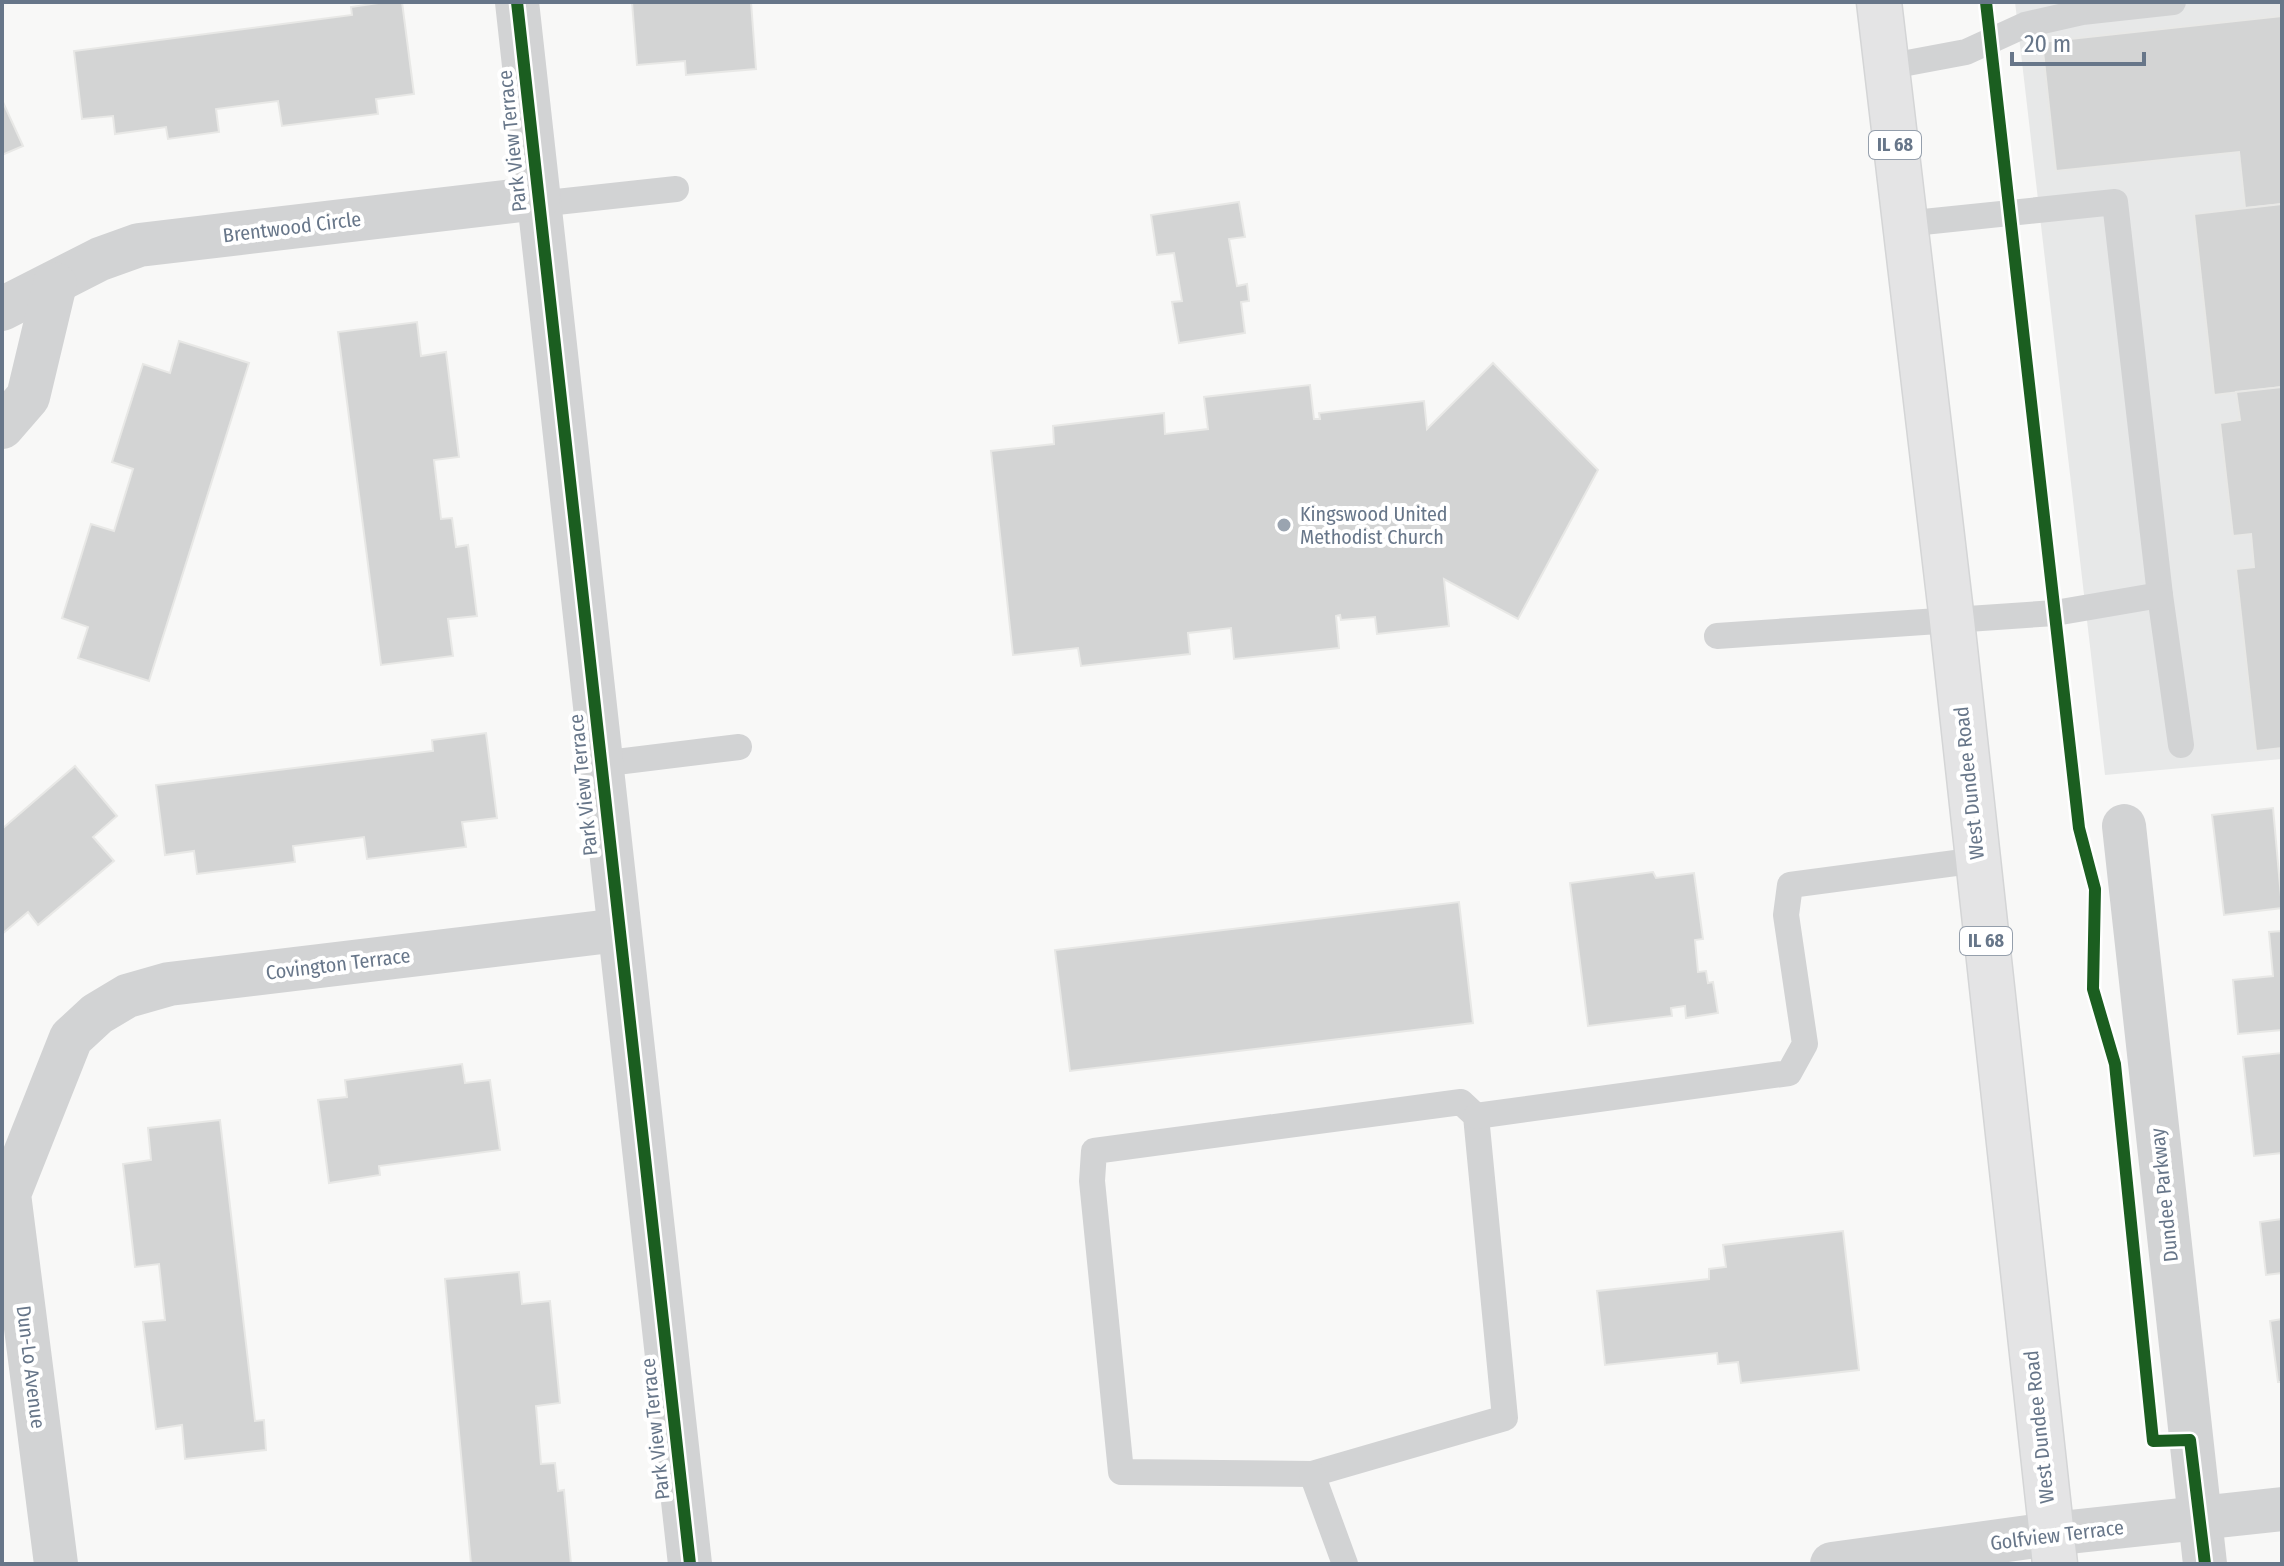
<svg xmlns="http://www.w3.org/2000/svg" width="2284" height="1566" font-family="'Fira Sans Condensed',sans-serif">
  <style>
    .built { fill: #e7e8e8 }
    .building { fill: #d3d4d4; stroke: #e8e8e6; stroke-width: 2 }
    .lines { fill: none; stroke-linecap: round; stroke-linejoin: round }
    .primary-casing { stroke: #d4d5d6; stroke-width: 47 }
    .lane { stroke: #d2d3d4; stroke-width: 26 }
    .street { stroke: #d2d3d4; stroke-width: 44 }
    .primary { stroke: #e4e4e5; stroke-width: 44 }
    .cycleway-casing { stroke: #fff; stroke-width: 17 }
    .cycleway { stroke: #1b5e20; stroke-width: 12 }
    .poi-dot { fill: #9aa4b0; stroke: #fff; stroke-width: 3 }
    .labels { text-anchor: middle; stroke-width: 8; stroke-linejoin: round; paint-order: stroke }
    .shield { fill: #fff; stroke: #959fac; stroke-width: 2 }
    .shield-label { font-size: 18px; font-weight: bold; fill: #677689 }
    .street-label { font-size: 20px; fill: #677689; stroke: #fff }
    .poi-label { font-size: 20px; fill: #677689; stroke: #fff; text-anchor: start }
  </style>
  <rect width="100%" height="100%" fill="#f8f8f7"/>
  <path class="built" d="M2015,2h267v757l-177,16z"/>
  <g class="building">
    <path d="M385,2h17l12,92 -38,5 2,15 -96,12 -4,-25 -62,8 3,23 -51,7 -2,-12 -51,7 -2,-18 -31,3 -8,-68 278,-36 -1,-8z"/>
    <path d="M632,2h119l5,67 -70,6 -1,-14 -48,4z"/>
    <path d="M2282,16v188l-37,4 -6,-56 -183,19 -14,-129z"/>
    <path d="M2,100l21,46 -21,9z"/>
    <path d="M1239,202l6,35 -16,2 8,47 10,-2 2,17 -8,1 4,31 -66,10 -7,-41 10,-1 -8,-48 -17,2 -6,-40z"/>
    <path d="M2282,204v183l-68,8 -20,-181z"/>
    <path d="M417,322l4,34 25,-4 13,105 -25,3 7,59 11,-1 4,29 12,-2 9,71 -29,3 5,37 -72,9 -43,-333z"/>
    <path d="M179,341l70,22 -100,318 -71,-23 10,-31 -26,-9 29,-94 23,7 19,-62 -21,-7 31,-98 27,9z"/>
    <path d="M1493,363l105,107 -80,149 -74,-40 5,47 -72,8 -2,-17 -34,3 -1,-5 -4,1 3,32 -105,11 -3,-31 -43,5 2,21 -109,12 -3,-18 -65,7 -22,-204 63,-7 -1,-18 111,-13 1,21 43,-5 -4,-32 106,-12 4,34h6l-1,-6 105,-12 3,28z"/>
    <path d="M2282,387v361l-26,3 -20,-182 18,-2 -3,-33 -18,2 -13,-113 20,-3 -4,-28z"/>
    <path d="M486,733l11,85 -35,4 4,25 -99,12 -3,-22 -71,9 2,16 -98,12 -3,-23 -29,4 -9,-70 277,-34 -1,-11z"/>
    <path d="M75,766l42,50 -24,21 21,24 -76,64 -10,-13 -26,22v-105z"/>
    <path d="M2273,808l9,100 -58,7 -12,-100z"/>
    <path d="M1653,872l3,6 38,-5 9,66 -8,1 3,32 8,-1 2,12 5,-1 5,31 -32,5 -1,-12 -14,2 1,8 -84,10 -18,-143z"/>
    <path d="M1459,902l14,121 -403,48 -15,-121z"/>
    <path d="M2282,931v99l-44,4 -5,-54 40,-4 -4,-44z"/>
    <path d="M2282,1053v100l-28,3 -11,-99z"/>
    <path d="M462,1064l3,19 25,-3 10,70 -121,16 1,9 -51,8 -11,-83 29,-3 -2,-17z"/>
    <path d="M220,1120l35,301 9,-1 2,30 -81,9 -3,-34 -26,4 -13,-107 22,-2 -6,-56 -24,3 -12,-103 28,-4 -3,-32z"/>
    <path d="M2282,1219v54l-16,2 -6,-53z"/>
    <path d="M1843,1231l16,139 -118,13 -3,-21 -20,2 -1,-11 -112,12 -8,-74 112,-12v-10l17,-2 -3,-22z"/>
    <path d="M519,1272l3,32 28,-3 10,102 -24,3 5,58 14,-1 3,28 6,-1 7,74h-100l-26,-285z"/>
    <path d="M2282,1319v63h-4l-8,-61z"/>
  </g>
  <g class="lines">
    <defs>
      <path id="primary" d="M1879,2l73,619 103,943"/>
    </defs>
    <use href="#primary" class="primary-casing"/>
    <g class="lane">
      <path d="M1886,67l80,-15 59,-27 57,-13 91,-10"/>
      <path d="M538,204l138,-15"/>
      <path d="M1904,224l211,-22 45,393 21,150"/>
      <path d="M1717,636l338,-23 105,-18"/>
      <path d="M600,764l139,-17"/>
      <path d="M1461,1102l15,14 29,302 -193,56 -191,-2 -29,-291 2,-30z"/>
      <path d="M1476,1116l313,-43 16,-29 -19,-129 4,-30 188,-25"/>
      <path d="M1312,1474l33,90"/>
    </g>
    <g class="street">
      <path d="M517,2l173,1562"/>
      <path d="M2,309l98,-50 39,-14 399,-47"/>
      <path d="M2,427l26,-30 27,-113"/>
      <path d="M2124,826l81,738"/>
      <path d="M56,1564l-47,-370 62,-156 26,-24 30,-18 42,-12 450,-54"/>
      <path d="M1832,1564l219,-30 231,-25"/>
    </g>
    <use href="#primary" class="primary"/>
    <defs>
      <g id="cycleway">
        <path d="M517,2l173,1562"/>
        <path d="M1986,2l93,826 16,61 -2,100 22,75 38,377 37,-1 15,124"/>
      </g>
    </defs>
    <use href="#cycleway" class="cycleway-casing"/>
    <use href="#cycleway" class="cycleway"/>
  </g>
  <circle class="poi-dot" cx="1284" cy="525" r="8"/>
  <g class="labels">
    <g class="shield">
      <rect x="1869" y="131" width="52" height="28" rx="6"/>
      <rect x="1960" y="927" width="52" height="28" rx="6"/>
    </g>
    <g class="shield-label">
      <text x="1895" y="151">IL 68</text>
      <text x="1986" y="947">IL 68</text>
    </g>
    <g class="street-label">
      <text transform="translate(512 141) rotate(-96)" y="7">Park View Terrace</text>
      <text transform="translate(292 227) rotate(-7)" y="7">Brentwood Circle</text>
      <text transform="translate(1969 783) rotate(-96)" y="7">West Dundee Road</text>
      <text transform="translate(583 785) rotate(-96)" y="7">Park View Terrace</text>
      <text transform="translate(338 964) rotate(-7)" y="7">Covington Terrace</text>
      <text transform="translate(2164 1195) rotate(-96)" y="7">Dundee Parkway</text>
      <text transform="translate(31 1367) rotate(83)" y="7">Dun-Lo Avenue</text>
      <text transform="translate(2039 1427) rotate(-96)" y="7">West Dundee Road</text>
      <text transform="translate(655 1429) rotate(-96)" y="7">Park View Terrace</text>
      <text transform="translate(2057 1535) rotate(-7)" y="7">Golfview Terrace</text>
    </g>
    <g class="poi-label">
      <text x="1300" y="521">Kingswood United<tspan x="1300" dy="23">Methodist Church</tspan></text>
    </g>
  </g>
  <rect width="2284" height="1566" fill="none" stroke="#677689" stroke-width="8"/>
  <path d="M2012 52v12h132v-12" fill="none" stroke="#677689" stroke-width="4"/>
  <text x="2024" y="52" font-size="24" fill="#677689" stroke="#ffffff" stroke-width="6" paint-order="stroke">20 m</text>
</svg>
